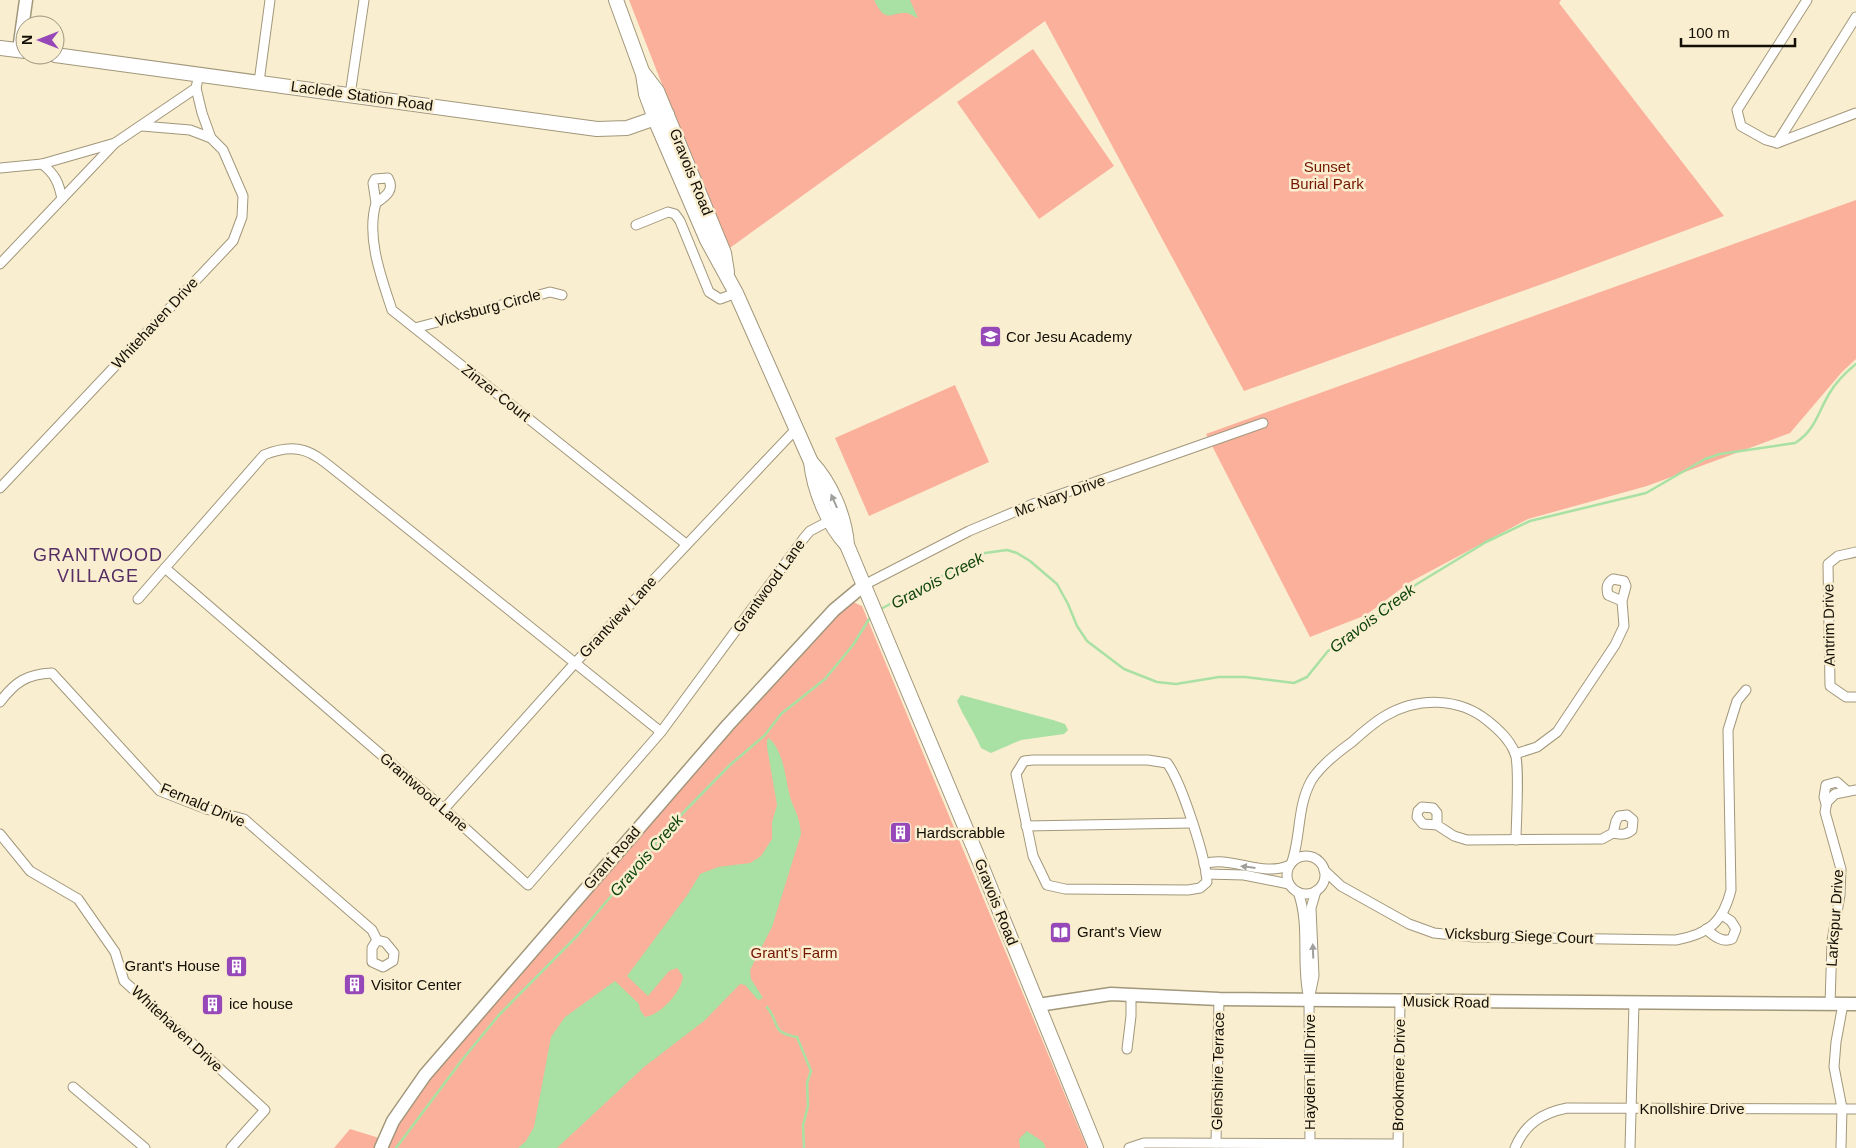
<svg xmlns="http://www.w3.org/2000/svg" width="1856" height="1148" font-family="Helvetica,sans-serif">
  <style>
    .green { fill: #fbb09c }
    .water { fill: #a9e0a3 }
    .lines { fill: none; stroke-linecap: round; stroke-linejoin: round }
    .stream { stroke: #a9e0a3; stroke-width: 2.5 }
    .street-casing { stroke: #a2977b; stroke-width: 11 }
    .secondary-casing { stroke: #a2977b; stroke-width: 15 }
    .primary-casing { stroke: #a2977b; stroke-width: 16 }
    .street { stroke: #fff; stroke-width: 9 }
    .secondary { stroke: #fff; stroke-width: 12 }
    .primary { stroke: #fff; stroke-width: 14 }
    .oneway { fill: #a19f9b }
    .labels { text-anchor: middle; stroke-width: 5; stroke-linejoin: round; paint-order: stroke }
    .street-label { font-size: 15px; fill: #130f05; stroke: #faeed0 }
    .park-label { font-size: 15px; fill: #731600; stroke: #faeed0 }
    .poi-label { font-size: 15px; fill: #130f05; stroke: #faeed0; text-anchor: start }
    .water-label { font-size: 16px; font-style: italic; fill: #0d4509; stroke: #faeed0 }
    .quarter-label { font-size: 18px; letter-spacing: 1px; fill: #552e65; stroke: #faeed0 }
  </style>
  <rect width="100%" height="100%" fill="#faeed0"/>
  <g class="green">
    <path d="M629,0h932l-2,3 165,213 -168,63 -312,112 -199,-370 -318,229z"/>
    <path d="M1033,49l81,117 -75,53 -82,-117z"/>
    <path d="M1856,200v159l-14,13 -52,61 -143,53 -119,33 -118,63 -44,33 -56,22 -104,-203z"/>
    <path d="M955,385l34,77 -120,54 -34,-78z"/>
    <path d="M853,602l9,4 225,542h-753l16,-19 39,12 26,-46c142,-165 281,-332 431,-489z"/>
  </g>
  <g class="water">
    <path d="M874,0h36l8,18c-4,-1 -7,-4 -11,-5 -19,-1 -20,12 -33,-13z"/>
    <path d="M961,695l92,25 12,4 3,6 -4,4 -43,6 -30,13 -10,-5c-7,-17 -17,-30 -24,-47z"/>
    <path d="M769,738c16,15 16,42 22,62 5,13 9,19 10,34l-29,93 -22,43 1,9 12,19 -5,2 -13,-15 -5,-1 -36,37 -60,46 -87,81h-39l8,-7 8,-14 17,-90 14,-20 50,-36 24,23 1,6 5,7c16,-2 37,-26 38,-41l-6,-8 -8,3 -21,25 -21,-20 61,-82 12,-20 18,-7 32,-4 11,-7 11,-17v-17l5,-17 -10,-58v-7z"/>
    <path d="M1027,1131l16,11 3,6h-26l-1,-9z"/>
  </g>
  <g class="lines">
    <g class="stream">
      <path d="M879,610l106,-57 22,-3 10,3 13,8 27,23 11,20 9,22 10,15 37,28 33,13 19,2 43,-7h26l49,6 13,-6 21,-26 42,-28 42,-36 74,-45 44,-21 116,-28 59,-34 15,-5 75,-11c20,-12 23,-31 34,-49 7,-12 16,-21 27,-30"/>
      <path d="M767,1007c14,18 3,25 30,30l14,34 -4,12 1,23 -5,19 1,23"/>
      <path d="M396,1148l66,-88 37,-45 79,-80 98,-115 54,-55 35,-30 16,-21 44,-35 28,-34 18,-29"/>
    </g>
    <defs>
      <g id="street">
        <path d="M1807,0l-70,110 4,16 25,14 11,3 79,-30"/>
        <path d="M259,82l11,-82"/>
        <path d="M350,95l14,-95"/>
        <path d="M142,126l48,4 21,8"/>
        <path d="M1777,143l79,-126"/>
        <path d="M42,164c13,10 17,19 20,35"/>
        <path d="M0,168l42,-4 73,-21 81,-55"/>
        <path d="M376,203l-3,-20 2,-4 13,-1c7,12 -2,18 -12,25 -10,34 5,74 16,107l294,234"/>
        <path d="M636,225l32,-13 7,2 5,7 29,71 11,7 16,-6"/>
        <path d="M0,264l115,-121"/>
        <path d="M415,328l135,-36 12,3"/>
        <path d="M0,488l233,-247 9,-24 1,-21 -20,-46 -12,-12 -9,-25 -6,-25 3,-14"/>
        <path d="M1856,552l-18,4 -10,8 2,122 16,11h10"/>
        <path d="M864,585l105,-54 64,-27 230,-81"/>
        <path d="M138,599l27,-31"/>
        <path d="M0,702c15,-20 27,-28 52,-29l108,118 46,18 38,10 128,111 5,10"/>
        <path d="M661,732l-315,-253c-30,-23 -42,-40 -82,-24l-99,113 279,241 84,76 133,-153 143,-194 6,-7 21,-11"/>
        <path d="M1515,754l22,-7 20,-15 58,-87 9,-19 -2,-25 -14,-6c-2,-8 -1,-12 5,-16l11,2 2,5 -4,15"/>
        <path d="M1033,760h115l19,3c14,18 39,95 40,119l-7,6 -12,2 -123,-1 -18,-4 -14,-29 -17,-82 8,-13z"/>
        <path d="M1826,804l-2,-7 2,-12 11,-3 9,8"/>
        <path d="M444,809l131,-146 221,-234"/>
        <path d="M1437,825v-12l-4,-5 -11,-1 -4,4 -1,6 6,7 14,1 17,11 13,4 135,-1 11,-6 3,-12 3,-5 8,-1 6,5 -1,10c-6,5 -11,5 -19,3"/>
        <path d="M1026,826l165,-3"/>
        <path d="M0,834l30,37 48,28 37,53 9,29 141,129 -34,38"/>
        <circle cx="1306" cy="875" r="19"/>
        <path d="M1292,862c9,-27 5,-55 19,-81 9,-15 27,-29 41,-39 10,-9 21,-19 33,-26 32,-19 74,-19 103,5 11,9 21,18 27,32 5,13 1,70 1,87"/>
        <path d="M1204,864c27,-9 58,14 86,1"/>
        <path d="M1324,870l17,16 68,38 25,9 40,4 202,3c33,-6 47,-18 55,-50l-3,-160 9,-29 9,-11"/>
        <path d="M1206,874l38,1 45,9"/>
        <path d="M1298,892c12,32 3,69 10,102"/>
        <path d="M1706,929c8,7 16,14 26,10l4,-10 -5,-8 -9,-6"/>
        <path d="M377,940l8,2 9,11 -1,8 -10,6 -11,-5v-14z"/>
        <path d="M1830,1004l2,-63 8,-46 1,-26 -16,-57 2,-10 8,-8 21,-4"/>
        <path d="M1127,1049l4,-33v-22"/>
        <path d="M73,1087l72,61"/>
        <path d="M1216,1143l3,-144"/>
        <path d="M1310,1144l-1,-144 5,-24 -3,-68 5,-17"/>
        <path d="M1129,1148l15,-5h19l235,1"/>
        <path d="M1398,1148l2,-147"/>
        <path d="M1515,1148c10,-24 27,-35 52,-40l289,1"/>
        <path d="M1630,1148l4,-145"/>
        <path d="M1841,1148l1,-40 -8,-41 2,-25 7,-38"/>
      </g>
      <g id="secondary">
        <path d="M19,50l7,-50"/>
        <path d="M1038,1005l73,-11 108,5 637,5"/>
        <path d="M381,1148l12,-27 32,-46 303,-350 106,-115 30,-25"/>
      </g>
      <g id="primary">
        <path d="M616,0l27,74 3,20 11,30 50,116 29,53 75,169c3,28 17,63 36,83"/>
        <path d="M0,48l25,3"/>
        <path d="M55,55l542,74 30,-1 40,-14"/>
        <path d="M644,74l13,17 67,162 3,19"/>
        <path d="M811,462c20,21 34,55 36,83l132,315 117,288"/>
      </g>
    </defs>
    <use href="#street" class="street-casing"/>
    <use href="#secondary" class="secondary-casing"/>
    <use href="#primary" class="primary-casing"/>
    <use href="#street" class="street"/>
    <use href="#secondary" class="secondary"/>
    <use href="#primary" class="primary"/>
  </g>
  <defs><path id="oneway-solid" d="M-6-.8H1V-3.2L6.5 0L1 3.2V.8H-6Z" transform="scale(1.25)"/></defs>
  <g class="oneway">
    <use href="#oneway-solid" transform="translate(834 501) rotate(-114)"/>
    <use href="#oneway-solid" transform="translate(1248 867) rotate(-173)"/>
    <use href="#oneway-solid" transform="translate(1313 951) rotate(-92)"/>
  </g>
  <defs>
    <symbol id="school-square" viewBox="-11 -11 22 22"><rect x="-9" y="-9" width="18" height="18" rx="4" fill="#9748b8" stroke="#faeed0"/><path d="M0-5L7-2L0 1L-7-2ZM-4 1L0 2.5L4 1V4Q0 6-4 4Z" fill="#fff"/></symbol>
    <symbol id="building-square" viewBox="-11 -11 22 22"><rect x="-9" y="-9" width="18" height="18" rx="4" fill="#9748b8" stroke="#faeed0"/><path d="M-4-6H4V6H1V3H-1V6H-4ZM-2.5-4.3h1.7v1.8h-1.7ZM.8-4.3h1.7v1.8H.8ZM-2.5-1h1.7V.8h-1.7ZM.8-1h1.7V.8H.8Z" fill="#fff"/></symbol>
    <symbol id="library-square" viewBox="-11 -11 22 22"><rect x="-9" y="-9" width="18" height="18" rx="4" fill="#9748b8" stroke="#faeed0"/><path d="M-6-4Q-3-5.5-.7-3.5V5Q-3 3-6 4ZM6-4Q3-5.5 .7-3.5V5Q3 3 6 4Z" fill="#fff"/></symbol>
  </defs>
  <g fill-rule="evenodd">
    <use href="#school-square" x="978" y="324" width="25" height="25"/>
    <use href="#building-square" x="888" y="820" width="25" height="25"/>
    <use href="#library-square" x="1048" y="920" width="25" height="25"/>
    <use href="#building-square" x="224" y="954" width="25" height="25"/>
    <use href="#building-square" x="342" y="972" width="25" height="25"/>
    <use href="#building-square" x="200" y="992" width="25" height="25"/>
  </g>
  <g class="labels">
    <g class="street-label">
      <text transform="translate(362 96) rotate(8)" y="5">Laclede Station Road</text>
      <text transform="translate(691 172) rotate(68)" y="5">Gravois Road</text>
      <text transform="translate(488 308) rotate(-15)" y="5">Vicksburg Circle</text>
      <text transform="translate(155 323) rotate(-47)" y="5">Whitehaven Drive</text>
      <text transform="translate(496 393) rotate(38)" y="5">Zinzer Court</text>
      <text transform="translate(1060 496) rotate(-20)" y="5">Mc Nary Drive</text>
      <text transform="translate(769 586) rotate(-54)" y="5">Grantwood Lane</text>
      <text transform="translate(618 617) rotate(-47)" y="5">Grantview Lane</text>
      <text transform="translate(1829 625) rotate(-91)" y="5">Antrim Drive</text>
      <text transform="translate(424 792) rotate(41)" y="5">Grantwood Lane</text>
      <text transform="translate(203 805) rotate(23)" y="5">Fernald Drive</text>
      <text transform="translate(612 858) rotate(-49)" y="5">Grant Road</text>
      <text transform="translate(996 902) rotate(68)" y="5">Gravois Road</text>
      <text transform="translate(1835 918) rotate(-86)" y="5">Larkspur Drive</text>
      <text transform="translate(1519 936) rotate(2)" y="5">Vicksburg Siege Court</text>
      <text transform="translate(1446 1002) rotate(1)" y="5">Musick Road</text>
      <text transform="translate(177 1029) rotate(43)" y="5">Whitehaven Drive</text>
      <text transform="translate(1218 1071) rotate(-89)" y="5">Glenshire Terrace</text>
      <text transform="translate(1310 1072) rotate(-90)" y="5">Hayden Hill Drive</text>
      <text transform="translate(1399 1075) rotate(-89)" y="5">Brookmere Drive</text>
      <text x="1692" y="1114">Knollshire Drive</text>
    </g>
    <g class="park-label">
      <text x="1327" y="172">Sunset<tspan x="1327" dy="17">Burial Park</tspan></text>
      <text x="794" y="958">Grant's Farm</text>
    </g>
    <g class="poi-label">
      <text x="1006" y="342">Cor Jesu Academy</text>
      <text x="916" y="838">Hardscrabble</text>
      <text x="1077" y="937">Grant's View</text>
      <text x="220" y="971" text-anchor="end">Grant's House</text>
      <text x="371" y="990">Visitor Center</text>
      <text x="229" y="1009">ice house</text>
    </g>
    <g class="water-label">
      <text transform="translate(937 580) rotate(-28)" y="6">Gravois Creek</text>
      <text transform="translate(1372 618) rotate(-37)" y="6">Gravois Creek</text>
      <text transform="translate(646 855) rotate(-49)" y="6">Gravois Creek</text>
    </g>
    <g class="quarter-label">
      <text x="98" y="561">GRANTWOOD<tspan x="98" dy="21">VILLAGE</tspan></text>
    </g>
  </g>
  <g transform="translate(40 40) rotate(270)"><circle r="24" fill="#faeed0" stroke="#9e957f"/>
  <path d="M0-4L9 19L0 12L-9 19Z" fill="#9748b8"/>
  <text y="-8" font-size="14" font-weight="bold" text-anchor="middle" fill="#130f05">N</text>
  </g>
  <path d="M1681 38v8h114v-8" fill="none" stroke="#130f05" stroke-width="2.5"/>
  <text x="1688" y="38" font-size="15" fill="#130f05" stroke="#faeed0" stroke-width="4" paint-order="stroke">100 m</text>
</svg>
